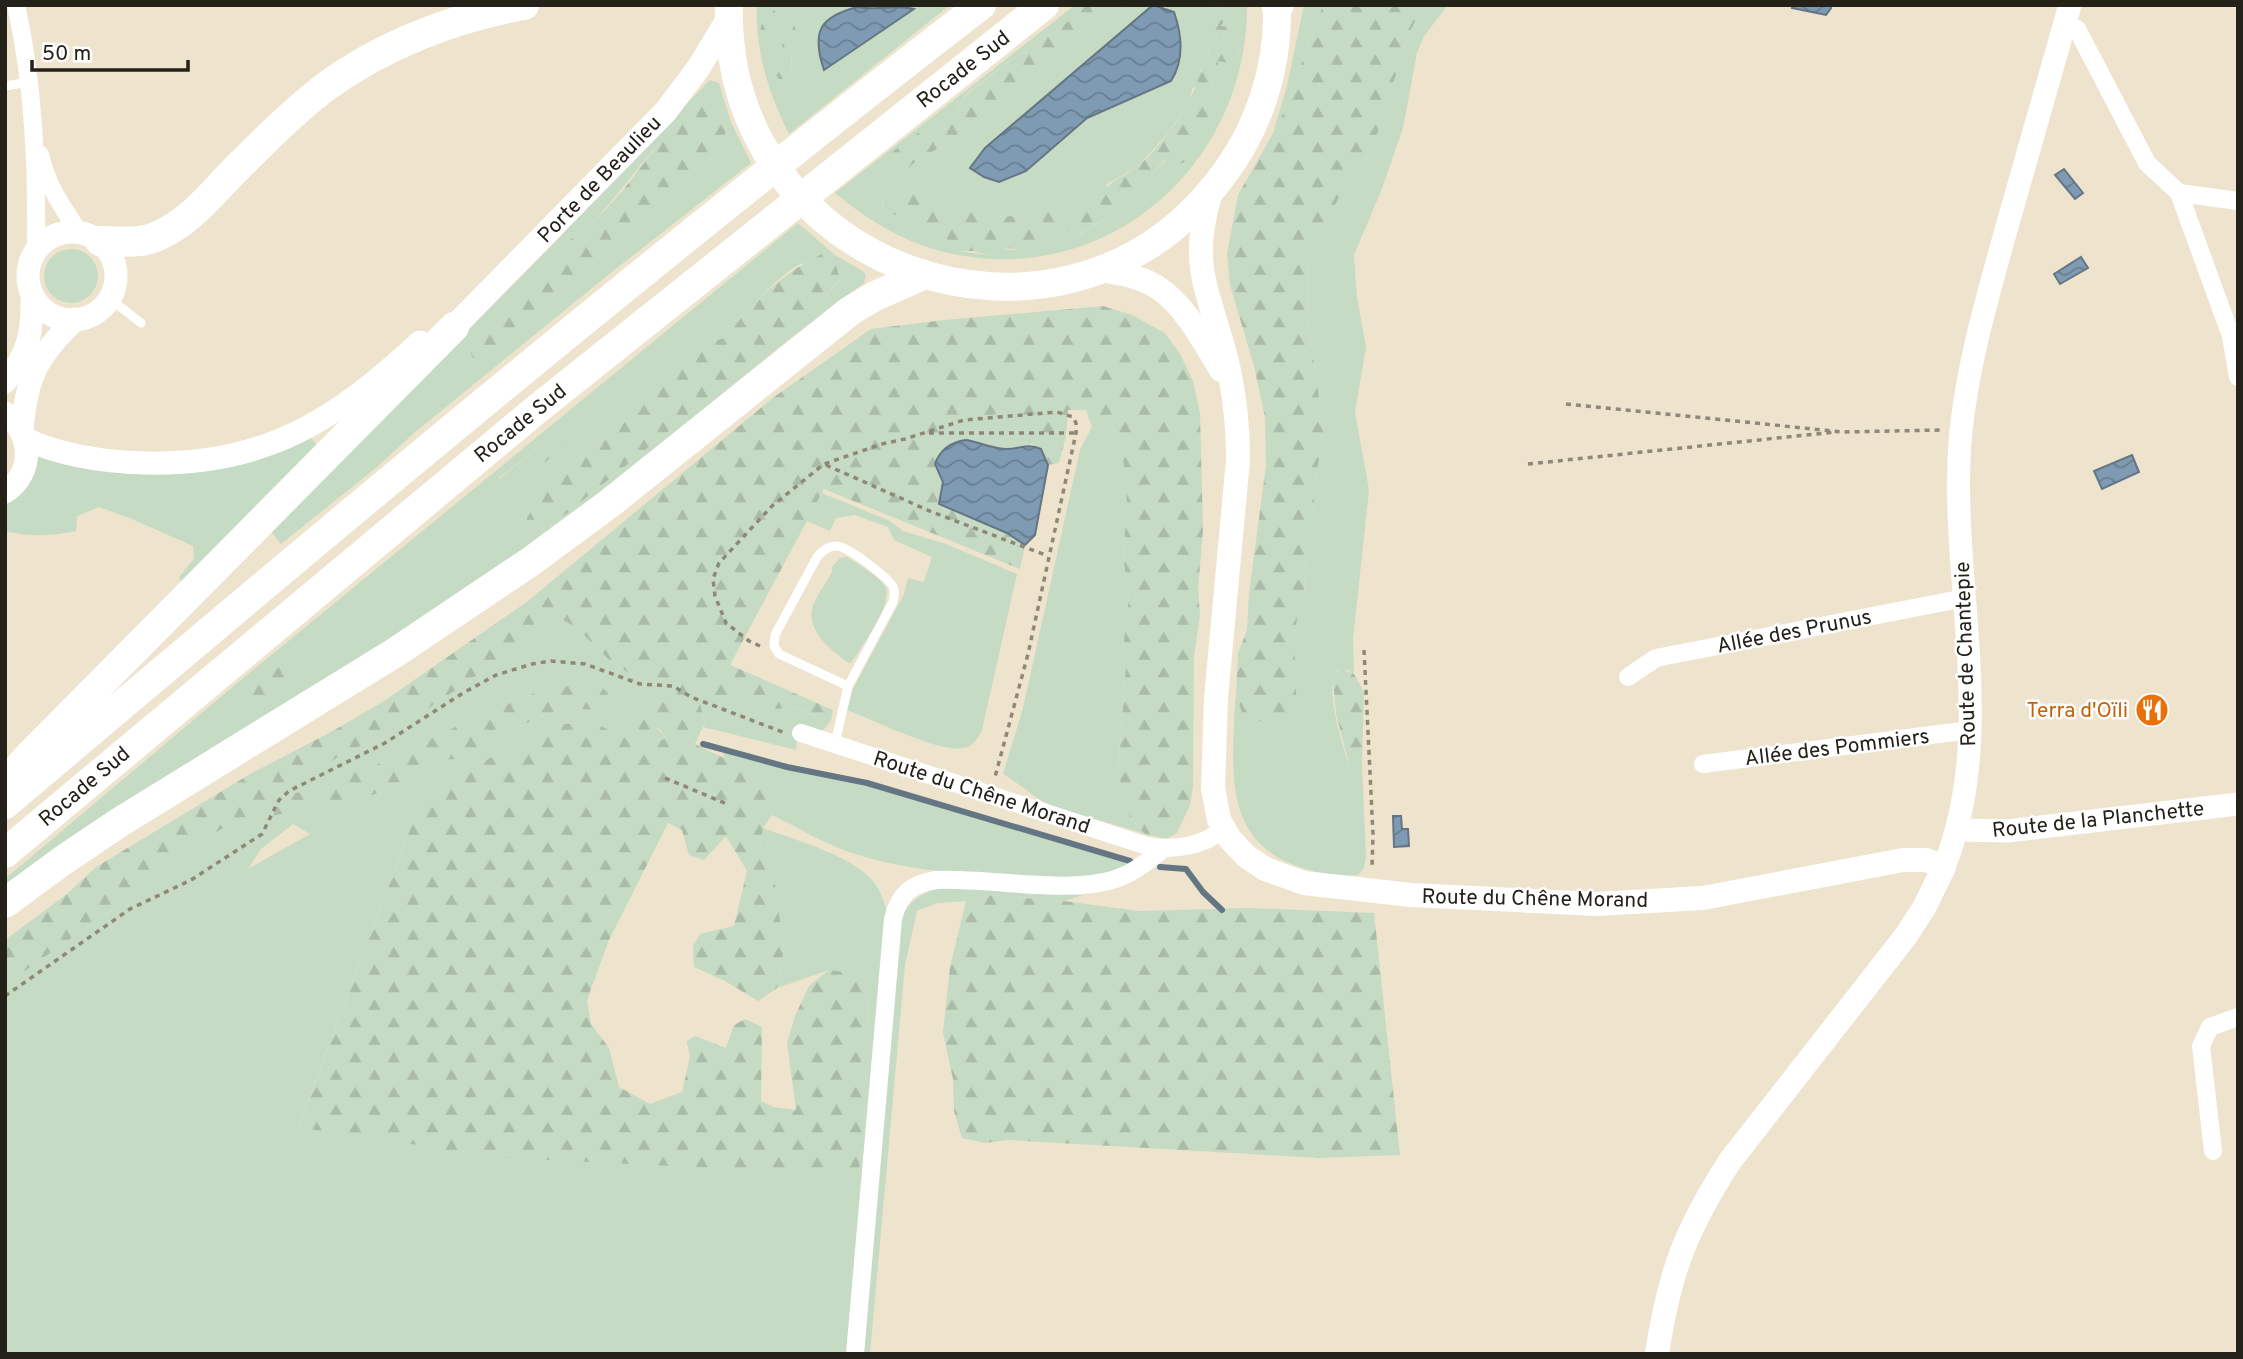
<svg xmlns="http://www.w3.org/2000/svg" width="2243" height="1359" font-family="Overpass,sans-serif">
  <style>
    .green { fill: #c6dbc3; fill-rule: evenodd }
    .forest { fill: url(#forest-firs) }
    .water { fill: url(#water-waves); stroke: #647684; stroke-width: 2 }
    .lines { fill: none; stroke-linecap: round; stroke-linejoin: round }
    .stream { stroke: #647684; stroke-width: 6 }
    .path { stroke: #8f8878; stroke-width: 3.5; stroke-dasharray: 5 5; stroke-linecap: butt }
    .service { stroke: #fff; stroke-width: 9 }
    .minor { stroke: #fff; stroke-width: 18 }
    .tertiary { stroke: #fff; stroke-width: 23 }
    .secondary { stroke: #fff; stroke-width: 24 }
    .primary { stroke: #fff; stroke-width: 28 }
    .trunk { stroke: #fff; stroke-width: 30 }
    .labels { text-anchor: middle; stroke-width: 5; stroke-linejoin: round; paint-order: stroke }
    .street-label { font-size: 21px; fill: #242118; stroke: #fff }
    .food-label { font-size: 21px; fill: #c56008; stroke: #fff; text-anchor: end }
  </style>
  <defs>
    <pattern id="forest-firs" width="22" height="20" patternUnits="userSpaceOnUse" patternTransform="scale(1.75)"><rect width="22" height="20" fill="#c6dbc3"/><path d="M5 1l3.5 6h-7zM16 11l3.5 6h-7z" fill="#aabca7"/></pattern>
    <pattern id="water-waves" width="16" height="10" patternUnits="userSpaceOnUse" patternTransform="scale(1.75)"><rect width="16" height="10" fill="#7f9bb3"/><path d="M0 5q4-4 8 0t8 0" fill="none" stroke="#687e91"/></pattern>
  </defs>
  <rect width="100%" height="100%" fill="#eee3cd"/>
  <g class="green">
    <path d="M757,5h193l-161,129c-20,-40 -34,-83 -32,-129zM857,7l15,3 33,-3 -83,57 -2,-35zM774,10l4,5 14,41 -1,16 -9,-20 1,-16z"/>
    <path d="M1075,5h12l-30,26 -38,23 -52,39 -14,23 -24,9 -27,48 17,-14 32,-18 33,-30 34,-23 52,-44 56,-39h27l-168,142 -14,21 28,14 27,-11 61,-53 90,-47c5,-22 4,-38 -3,-59l-18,-7h56l-5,27 3,14 -3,14 -7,10 -1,13 -7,6 -2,12 -21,31 -32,35 -30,17 -3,15 -7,-3 -21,11 -14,-1 -18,5 -9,7 -12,2 -11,-4 -18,1 -41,-10 -15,-2 -12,-8 -20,-6 -24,10v5l6,6 22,9 15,12v7l21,-3 12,14 30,4 12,-9 10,4 38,-4 18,-16 13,5 38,-24 -1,-6 28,-22 22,-23 14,4 6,-10 -8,-10 5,-6 6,5 22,-37 -3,-13 10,-24v-9l20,-2 2,-8 -16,-7 -4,-38h27c1,164 -148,290 -310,245 -39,-11 -72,-32 -102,-57z"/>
    <path d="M1304,5h19l-42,114 -8,14 14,-47z"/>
    <path d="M1423,5h25l-24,31 -7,17 -14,75 -22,63 -27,64 3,42 9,50 -11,65 14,78 -16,149 1,35 -6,-4 -11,1c-13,18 6,76 13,97l7,4 5,-8 4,93 -2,11 -6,7c-23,3 -47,-3 -69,-12 -67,-29 -56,-100 -54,-161l1,-8 6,19 12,7 36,7 7,-112 7,-21 2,-43 7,-30 2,-40 9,-48 -16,-113 -1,-65 34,-61 31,-44 37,-116z"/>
    <path d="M710,80l9,3 12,39 20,41 -143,112 -194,158 -37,34 -96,77 -11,-14 291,-294 4,-5 -1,-2zM708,94l6,5 12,34 -15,25 -26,20 -39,47 -28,23 -21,11 -24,26 -16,6 -36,34 -13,23h-9l8,-46 16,-11 20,-26 22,-9 4,-16c30,-18 49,-48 71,-74 21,-26 44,-49 68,-72z"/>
    <path d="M798,223l37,32 29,17 2,4 -2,7 -77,58 -167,137 -116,87 -492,320 -7,-2v-4l237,-200zM835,262l5,18 -21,24 -64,57 -205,166 -24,4 20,-44 48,-40 9,-23 29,-20 71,-61 22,-5c12,-17 58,-68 76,-74 10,-3 24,-1 34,-2zM592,406l-84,79 -9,-6v-1z"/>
    <circle cx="71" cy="276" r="27"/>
    <path d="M1000,412h20l-2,16 14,16c-10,2 -19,6 -29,5 -23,-2 -33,-14 -55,-2v-27z"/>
    <path d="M1110,425l8,10 7,36 2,34 -4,52 6,40 -5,43 2,25 -8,106 12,47 15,16 -93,-28c-18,-8 -32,-22 -49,-32l20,-66 57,-258 12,-23z"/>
    <path d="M309,436l8,9 -135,140 -3,-8 15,-18 -1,-13 -61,-27 -33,-12 -22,9 -1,15c-24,5 -46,6 -71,0v-26c22,-10 31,-29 34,-52l50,13z"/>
    <path d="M822,493l68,28 13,10 43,13 71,30 -35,156c-5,9 -9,17 -19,18 -24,5 -91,-29 -116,-38l6,-21 51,-95 4,-16 16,4 8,-25 -38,-17 -6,-13 -33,-12 -19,3 -6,13 -23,-10z"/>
    <path d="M847,557c9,6 36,22 39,31 6,17 -25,60 -35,75h-2c-17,-12 -44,-32 -36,-57 4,-11 13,-23 19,-34v-5l8,-9z"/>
    <path d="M556,616l21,12 34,34 43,27 -6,8 -16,8 35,33 -26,8 -48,-24 -28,2 -139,63 -128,340 560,48 6,-40 4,-142 -39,-23 -52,18 7,-39 -10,-73 -10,-17 -4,-12 3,-19c33,13 96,28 115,60 5,9 8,20 10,31l-38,435h-845v-369l112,-79 54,-47 61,-36 115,-21 35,-10 57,-32 23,-1 72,-40 31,-11 31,2 12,-17 -180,48 -50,23 -31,6 -45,22 -28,3 74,-44 40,-16 77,-51zM293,824l17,10 -62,35 13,-20z"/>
    <path d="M698,694l78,15 14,-2 41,14 -9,10 -23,-8 -3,27 -93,-23 2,-5z"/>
    <path d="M722,751l64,18 81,17 264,78 -22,12 -21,3c-79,-4 -162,-1 -239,-27 -26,-9 -52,-25 -77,-37l6,-21 -54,-36z"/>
    <path d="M941,887h47l95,8 -19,6 -76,-6 -22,6 -29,2 -20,8 -12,54 -35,389h-11l41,-436c13,-20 19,-23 41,-31z"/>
  </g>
  <g class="forest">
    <path d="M1087,5h39l-56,39 -52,44 -34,23 -33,30 -32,18 -17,14 -13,3 -7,-6 2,-12 45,-33 24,-9 14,-22 52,-40 38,-23z"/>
    <path d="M1212,5h8l-1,3 7,4v6l-5,8 13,1 3,3 -3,5 -11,2 1,6 16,7 -2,8 -5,6 -15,-3v8l-10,24 3,13 -2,15 -6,2 -2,10 -12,10 -6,-5 -5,6 8,10 1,7 -7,3 -15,-4 -21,23 -28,22 1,6 -39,24 -12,-5 -18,16 -21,5 -27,-4 -12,8 -15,-4h-16l-11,-13 -21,2v-7l-15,-12 -22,-9 -6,-6 1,-6 23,-9 20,6 12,8 15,2 41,10 18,-1 11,4 12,-2 9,-7 18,-5 14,1 21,-11 5,2 -1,-3c9,-16 24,-18 37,-29 28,-25 53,-60 62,-93 2,-9 9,-15 10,-25 0,-6 -3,-11 -3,-16 0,-9 4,-18 5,-27z"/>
    <path d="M1323,5h100l-14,29 -37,116 -31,44 -34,62 1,64 16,113 -9,48 -2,40 -7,30 -2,43 -7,21 -2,44 2,60 -6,8 -37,-7 -12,-7 -6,-19 2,-41 9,-23 2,-36 17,-129 -1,-48 -11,-51 -24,-81 -3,-31 11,-59 43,-76z"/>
    <path d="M774,10c5,6 9,5 15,9 12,9 6,26 3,37 -2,9 0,15 -4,23h-9l-5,-7 -1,-13 9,-7v-15h-13l-9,-6 5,-19z"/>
    <path d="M708,94l6,5 12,34 -15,25 -26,20 -39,47 -28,23 -21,11 -24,26 -16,6 -36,34 -13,24 -9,-1 -13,12 -13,-2 -4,-9 7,-16 31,-31 16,-11 20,-26 22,-9 4,-16c44,-27 72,-78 107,-116 10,-11 19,-23 32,-30z"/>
    <path d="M822,254l13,8 5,17 -21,25 -64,57 -205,166 -24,4 1,-13 19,-31 48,-40 9,-23 29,-20 71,-61 22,-5c25,-34 59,-66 97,-84z"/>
    <path d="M1103,306l29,9 33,18 15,21 13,27 7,32 3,117 -5,60 2,25 -6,42 -1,130 -3,18 -13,28 -11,6 -21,-5 -15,-16 -12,-46 8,-107 -2,-25 5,-43 -6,-40 4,-52 -2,-34 -7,-36 -8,-10 -18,2 -6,-17h-18l-2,26 -7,27 -11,2 -7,-16 -9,-5 -14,-16 1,-16 -71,8v27l-9,7 -2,15 16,42 54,22 18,12 -5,24 -196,-80 -94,176 103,45 -2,11 -40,-14 -14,2 -79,-14 7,27 -10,22 29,14 55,36 -7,21 -9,13 -3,19 4,12 10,17 10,73 -7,39 -19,13 -33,-20 -31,-14 -1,-21 7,-12 34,-8 13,-55 -21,-35 -22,24 -15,-5 -7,-25 -14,-7 -59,117 -22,60 4,24 18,24 10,39 31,17 32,-12 8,-35 -3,-16 8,-5 31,12 8,-23 11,-6 17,8 -1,74 12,6 23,3 -9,-67 8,-27 14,-30 20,-16 31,4 8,19 -4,142 -6,40 -372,-18 -132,-23 -56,-6 128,-341 139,-63 28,-2 48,24 26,-8 -9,-10 -17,3 -12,-10 3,-16 16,-8 6,-8 -43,-27 -34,-34 -21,-12 -91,68 -77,51 -40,16 -72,44 26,-3 45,-22 31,-6 103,-49 56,-23 42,-8 23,3 6,6 -4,13 -8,4 -31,-2 -31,11 -72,40 -23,1 -57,32 -35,10 -115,21 -61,36 -54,47 -112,79v-45l62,-46 29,-27 156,-94 79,-41 53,-31 144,-100 246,-204 97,-68 73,-9z"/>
    <path d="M592,405v9l-45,47 -39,24 -9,-6z"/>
    <path d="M288,658l10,13 1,13 -43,22 -9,-2 -5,-8z"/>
    <path d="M1342,669l12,5 10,18 -2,72 -5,9 -7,-5 -14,-54 -3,-34v-5z"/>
    <path d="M988,895l76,6 75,10 109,-3 126,5 26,242 -82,3 -310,-18 -23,3 -23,-5 -8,-27 -1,-32 -10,-46 7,-66 16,-66z"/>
  </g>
  <g class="water">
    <path d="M1153,5l21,7c8,23 11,47 -3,69l-84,37 -61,53 -27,11 -15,-5 -14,-9 15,-20z"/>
    <path d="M1793,5h37l1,3 -5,7 -34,-7z"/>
    <path d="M857,7c21,4 39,-3 57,2l-90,61c-13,-39 -4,-53 33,-63z"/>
    <path d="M2064,169l19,24 -8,6 -20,-24z"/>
    <path d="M2081,257l7,11 -28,16 -6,-10z"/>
    <path d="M966,440c14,2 26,9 41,9 13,0 21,-6 34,0l7,16 -13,70 -10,10 -18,-12 -68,-29 4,-22 -8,-18c5,-14 16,-22 31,-24z"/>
    <path d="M2132,455l7,17 -37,17 -8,-18z"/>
    <path d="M1393,816h8l1,13h6l1,17 -15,1z"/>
  </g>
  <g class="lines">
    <g class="stream">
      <path d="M703,744l84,23 80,16 263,78"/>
      <path d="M1160,867l26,2 17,23 19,18"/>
    </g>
    <g class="path">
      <path d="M1566,404l277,28 98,-2"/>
      <path d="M929,433h146"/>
      <path d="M1528,464l307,-32"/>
      <path d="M826,465l106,47 116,44"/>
      <path d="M760,646l-11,-5 -23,-18 -11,-27 -2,-17 6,-16 53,-57 52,-42 58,-20 23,-5 59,-19 93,-8 16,5 3,6v10l-48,221 -33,123"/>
      <path d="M1364,650l9,184 -1,34"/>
      <path d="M665,778l62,26"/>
      <path d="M5,996l125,-87 61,-29 71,-46 17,-34 10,-9 96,-48 78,-50 33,-18 36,-11 19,-3 34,3 55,20 33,2 18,11 94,36"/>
    </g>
    <g class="service">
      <path d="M5,86l24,-4"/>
      <path d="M109,298l32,25"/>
      <path d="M835,744l13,-58 45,-84c1,-6 3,-11 -1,-17 -8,-10 -44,-39 -56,-39 -8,0 -14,5 -19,11l-42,78 -1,11 5,8 69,32"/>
    </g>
    <g class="minor">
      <path d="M16,5c18,80 21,164 20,245"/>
      <path d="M2065,24l12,5 70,134 32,30 59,8"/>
      <path d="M40,155c7,30 22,52 39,77"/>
      <path d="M2179,193l52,143 7,41"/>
      <path d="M1628,677l28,-19 309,-60"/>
      <path d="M801,733l346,113c27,5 56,0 77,-17"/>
      <path d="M1703,764l267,-34"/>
      <path d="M2213,1151l-12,-105 9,-19 28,-10"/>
      <path d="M855,1354l38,-435c6,-25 18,-35 43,-39 53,-3 141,17 187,-4 15,-6 27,-17 40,-27"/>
    </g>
    <g class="tertiary">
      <circle cx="72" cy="276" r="44"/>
      <path d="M5,382c24,-29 28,-51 27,-88"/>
      <path d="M5,413c27,21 30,59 0,79"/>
      <path d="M22,431c4,-54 15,-75 54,-112"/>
      <path d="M25,439c38,17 78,23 120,24 119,3 190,-42 275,-121"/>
      <path d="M1958,830l50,1 230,-27"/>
      <path d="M1944,867c56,-140 3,-291 17,-436 7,-69 27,-135 45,-201 22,-75 43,-150 64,-225"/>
    </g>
    <g class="secondary">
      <path d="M1211,192c-22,71 -4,95 14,162 9,34 13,70 13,106l-22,238 -3,90 6,32 11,19 16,17 19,13 39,14 107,12 185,9 107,-6 200,-38h23l18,7 -20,41 -19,29 -175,224c-44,68 -61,112 -73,193"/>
      <path d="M1099,270c20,3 40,6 58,17 28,18 47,55 64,83"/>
      <path d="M454,327l212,-216 33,-44 29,-48"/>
    </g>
    <path class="primary" d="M729,5c-7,263 328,384 489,177 40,-50 61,-113 59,-177"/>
    <g class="trunk">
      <path d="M1277,8l2,-3"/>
      <path d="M100,241c16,0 38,3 53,-3 34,-13 56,-41 81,-67 29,-29 58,-58 90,-83 58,-43 129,-70 200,-83"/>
      <path d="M5,784l22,-26 427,-431"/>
      <path d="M5,804c321,-272 643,-542 976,-799"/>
      <path d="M5,853l532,-444 507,-404"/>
      <path d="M5,903l57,-42 58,-39 276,-170 134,-90 80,-59 240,-192 25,-15 48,-21"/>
    </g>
  </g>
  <defs>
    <symbol id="restaurant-disc" viewBox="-11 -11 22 22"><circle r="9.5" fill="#e8710a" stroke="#fff"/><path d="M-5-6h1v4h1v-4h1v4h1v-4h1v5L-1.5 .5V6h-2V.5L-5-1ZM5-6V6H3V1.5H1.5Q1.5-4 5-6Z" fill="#fff"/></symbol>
  </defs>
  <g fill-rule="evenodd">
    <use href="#restaurant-disc" x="2133" y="691" width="38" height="38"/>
  </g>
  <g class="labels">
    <g class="street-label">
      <text transform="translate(963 69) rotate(-38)" y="7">Rocade Sud</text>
      <text transform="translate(599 179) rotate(-46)" y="7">Porte de Beaulieu</text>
      <text transform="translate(520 423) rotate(-39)" y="7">Rocade Sud</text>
      <text transform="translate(1794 631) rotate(-11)" y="7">Allée des Prunus</text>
      <text transform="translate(1965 654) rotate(-92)" y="7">Route de Chantepie</text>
      <text transform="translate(1837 747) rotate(-7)" y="7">Allée des Pommiers</text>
      <text transform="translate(84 786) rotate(-40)" y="7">Rocade Sud</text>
      <text transform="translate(982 792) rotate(18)" y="7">Route du Chêne Morand</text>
      <text transform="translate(2098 819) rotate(-6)" y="7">Route de la Planchette</text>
      <text transform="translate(1535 898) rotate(1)" y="7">Route du Chêne Morand</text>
    </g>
    <g class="food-label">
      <text x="2128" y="717">Terra d'Oïli</text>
    </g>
  </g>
  <rect width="2243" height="1359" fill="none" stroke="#242118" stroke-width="14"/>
  <path d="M32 60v10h156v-10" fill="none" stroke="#242118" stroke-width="3.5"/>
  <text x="42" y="60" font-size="21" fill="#242118" stroke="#ffffff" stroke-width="5" paint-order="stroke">50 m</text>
</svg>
